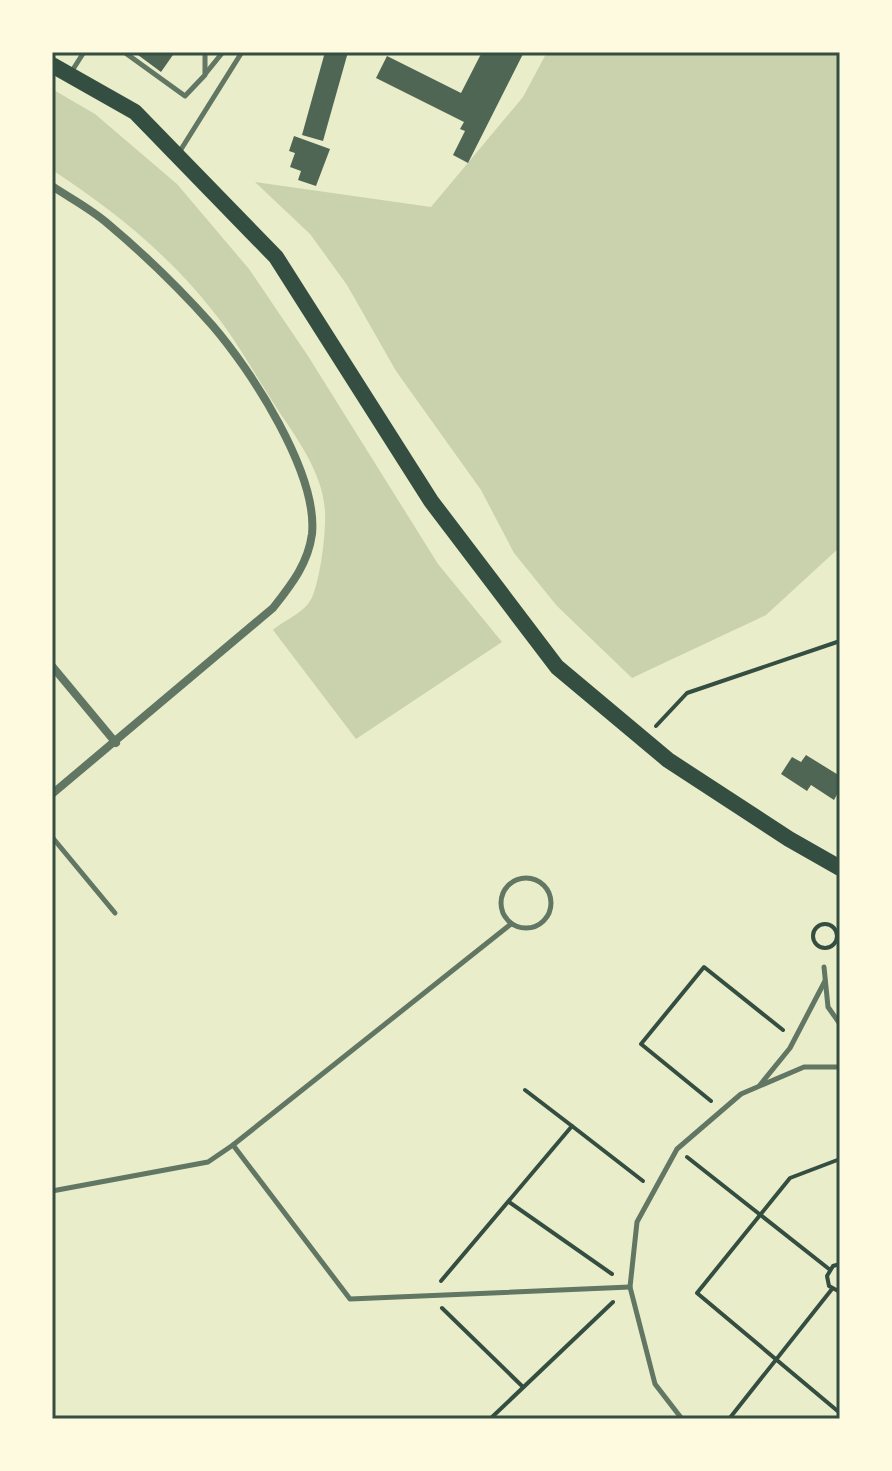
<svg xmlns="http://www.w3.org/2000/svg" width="892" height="1471" font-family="Arial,sans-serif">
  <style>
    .green { fill: #cad2ad }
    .building { fill: #4f6655 }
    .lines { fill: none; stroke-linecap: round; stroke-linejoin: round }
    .path { stroke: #344e41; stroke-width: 4 }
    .service { stroke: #617663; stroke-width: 5 }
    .minor { stroke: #617663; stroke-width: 8 }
    .primary { stroke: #344e41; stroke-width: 16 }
    .neatline { fill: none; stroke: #344e41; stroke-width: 3 }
  </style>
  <rect width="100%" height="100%" fill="#e9edc9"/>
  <g class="green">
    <path d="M547,52h293v495l-74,68 -134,63 -75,-72 -43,-53 -33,-63 -85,-119 -49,-86 -37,-51 -55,-52 176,25 92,-110z"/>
    <path d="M52,89l43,25 82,70 72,85 59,87 130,208 64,78 -146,97 -83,-109c14,-12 33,-17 40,-35 8,-21 13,-62 12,-84 -2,-38 -29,-74 -49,-104 -21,-32 -40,-68 -64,-97 -44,-56 -101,-102 -160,-140z"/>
  </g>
  <g class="building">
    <path d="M134,52h41l-14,20z"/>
    <path d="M325,52h23l-25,89 -21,-6z"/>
    <path d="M482,52h42l-56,111 -15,-8 12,-24 -5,-2 4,-7 -88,-44 11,-22 74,37z"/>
    <path d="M294,136l36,13 -14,37 -18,-6 3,-9 -11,-4 5,-14 -6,-2z"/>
    <path d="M806,755l34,21v13l-6,11 -23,-15 -4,6 -26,-17 11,-17 9,5z"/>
  </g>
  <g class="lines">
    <g class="path">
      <path d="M656,726l31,-33 153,-52"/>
      <circle cx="825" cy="936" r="12"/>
      <path d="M711,1101l-70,-57 63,-77 79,63"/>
      <path d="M572,1126l71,55"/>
      <path d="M687,1157l142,112"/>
      <path d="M840,1159l-50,19 -93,115 143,120"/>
      <path d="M509,1202l103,72"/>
      <path d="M840,1264l-7,2 -6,10 2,10 11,6"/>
      <path d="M441,1281l131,-155 -47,-36"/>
      <path d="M442,1308l81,79"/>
      <path d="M490,1419l123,-117"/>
      <path d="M729,1419l103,-130"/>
    </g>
    <g class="service">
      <path d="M124,52l61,44 20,-21v-23"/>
      <path d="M206,73l17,-21"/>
      <path d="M70,74l14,-22"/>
      <path d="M180,151l62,-99"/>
      <path d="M52,837l63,76"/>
      <circle cx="526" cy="903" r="25"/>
      <path d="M511,924l-278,221 117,154 280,-12"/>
      <path d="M824,967l4,40 12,17"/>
      <path d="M760,1085l30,-37 35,-67"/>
      <path d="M52,1191l156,-29 25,-17"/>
      <path d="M682,1419l-27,-35 -25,-97 7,-65 40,-73 64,-55 63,-27h36"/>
    </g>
    <g class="minor">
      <path d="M52,186c18,12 39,23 55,37 37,31 73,66 105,102 39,45 106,148 100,209 -4,30 -21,51 -39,74l-221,186"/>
      <path d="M52,666l64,77"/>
    </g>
    <path class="primary" d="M52,65l83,47 141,145 155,244 126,166 111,93 121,79 51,29"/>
  </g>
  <rect width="892" height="1471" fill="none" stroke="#fefae0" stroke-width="108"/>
  <rect x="54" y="54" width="784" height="1363" class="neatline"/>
</svg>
